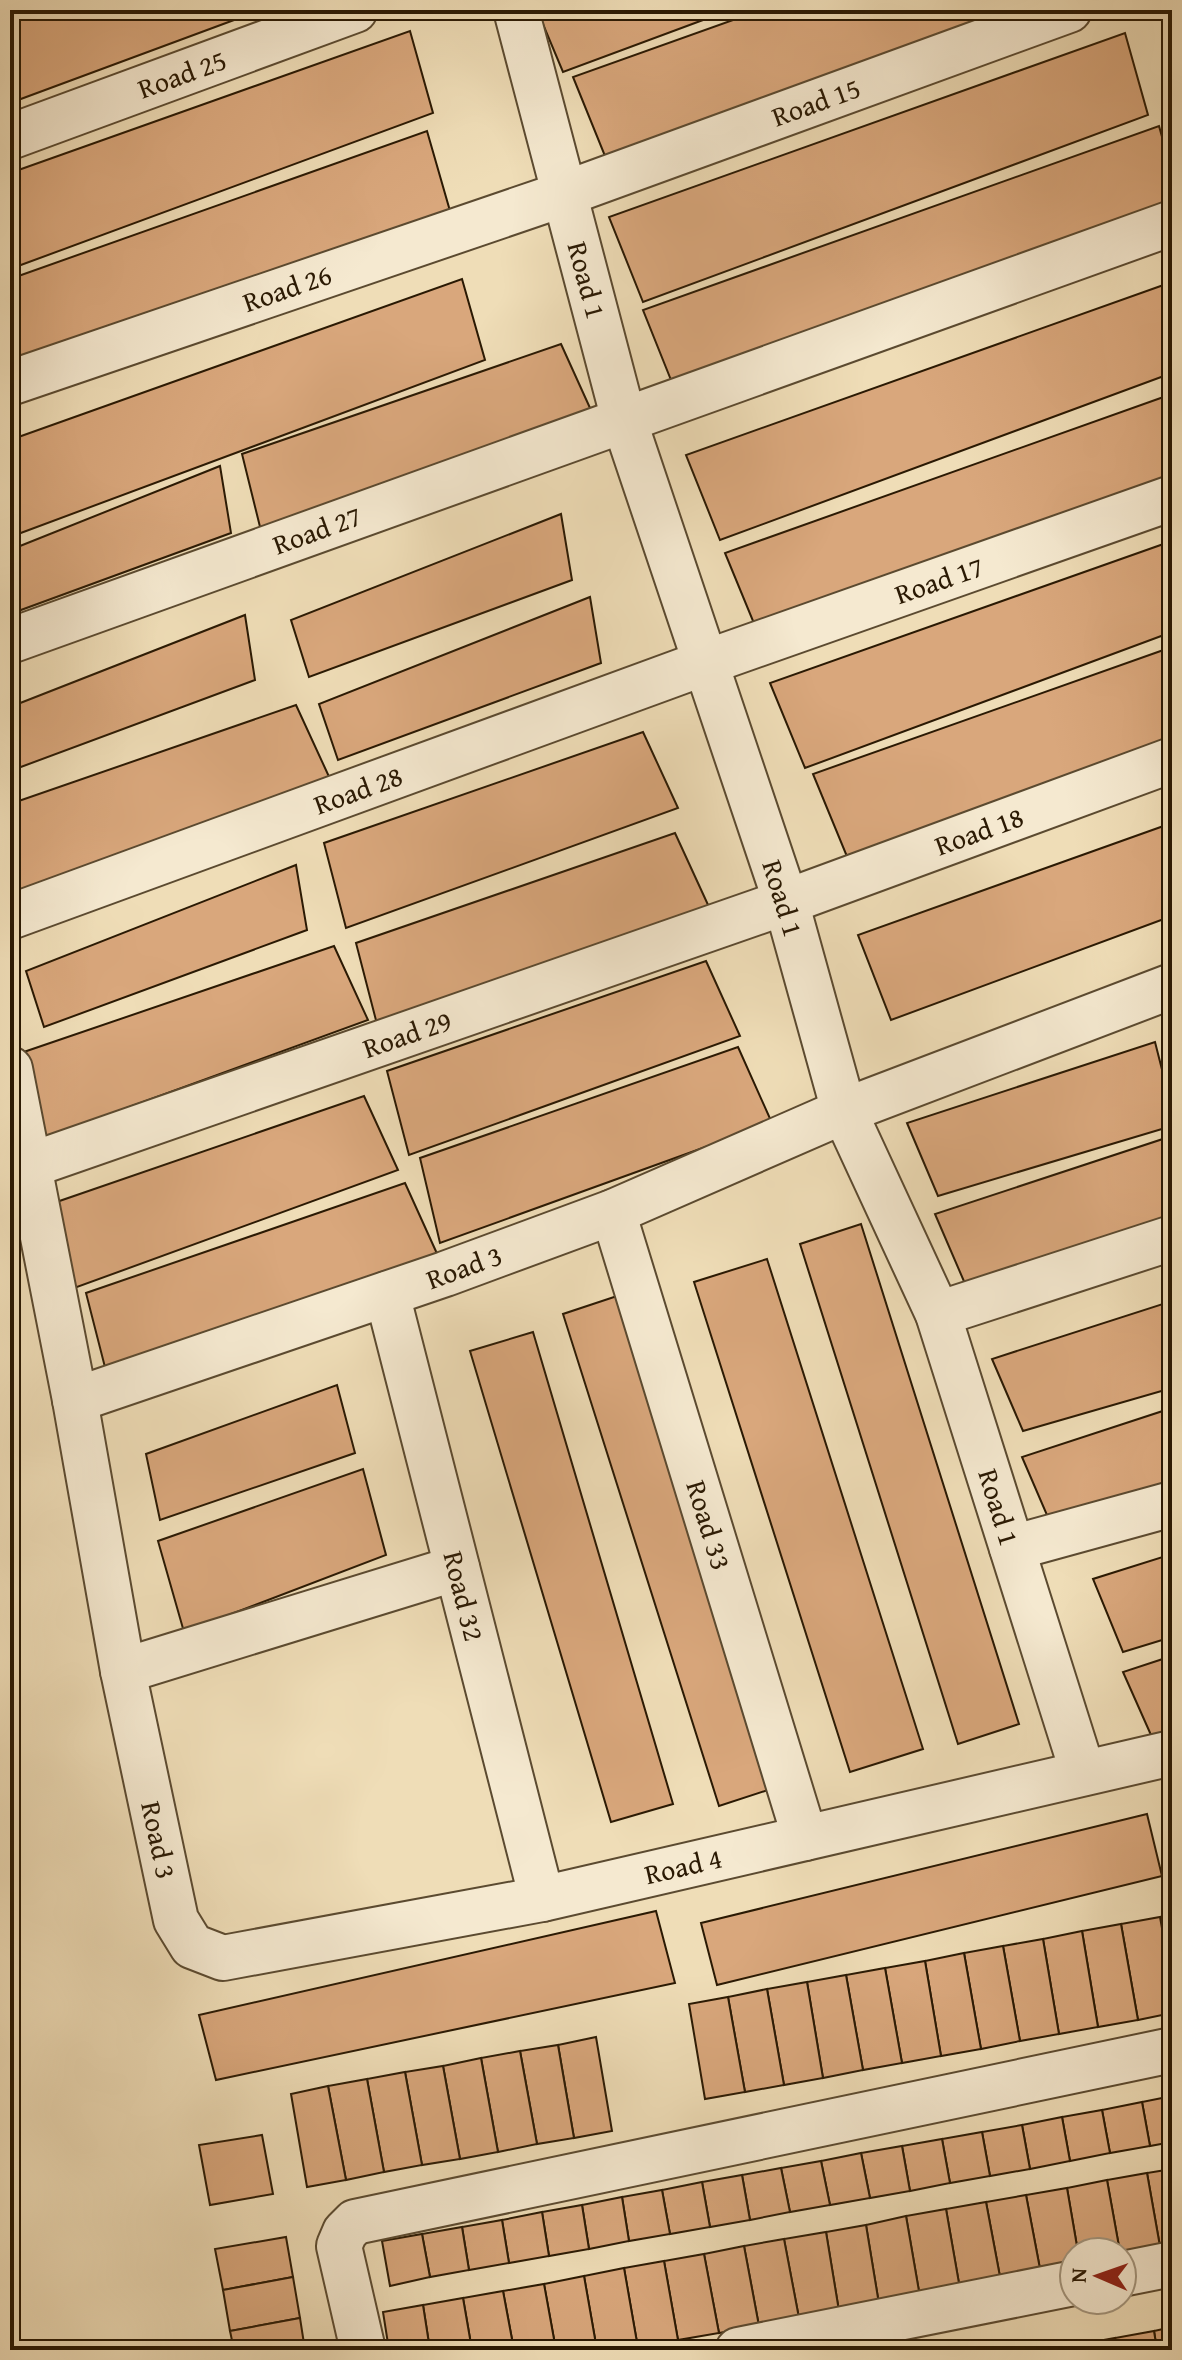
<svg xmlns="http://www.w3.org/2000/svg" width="1182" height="2360" font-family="'Gentium Book Plus',serif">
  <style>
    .building { fill: #d9a77c; stroke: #2a1903; stroke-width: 2 }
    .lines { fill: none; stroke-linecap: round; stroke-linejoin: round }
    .minor-casing { stroke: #5b4a30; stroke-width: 48 }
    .minor { stroke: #f5e9d0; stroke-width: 44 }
    .labels { text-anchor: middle; stroke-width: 6; stroke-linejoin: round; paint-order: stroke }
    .street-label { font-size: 28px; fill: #2a1903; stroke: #f5e9d0 }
  </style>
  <rect width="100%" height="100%" fill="#efddb7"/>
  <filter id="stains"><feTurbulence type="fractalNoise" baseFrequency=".0025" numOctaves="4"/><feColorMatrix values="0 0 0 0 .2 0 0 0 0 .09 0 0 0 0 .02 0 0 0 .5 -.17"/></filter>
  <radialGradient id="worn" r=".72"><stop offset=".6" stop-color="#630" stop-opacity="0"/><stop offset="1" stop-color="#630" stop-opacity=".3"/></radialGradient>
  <g class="building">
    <path d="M10,10h251l-251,93z"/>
    <path d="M537,10h193l-167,62z"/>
    <path d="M761,10h253l-407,151 -34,-84z"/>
    <path d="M410,31l23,82 -423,156v-96z"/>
    <path d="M1125,33l23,82 -505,187 -34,-85z"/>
    <path d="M1159,126l13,47v38l-495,184 -34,-85z"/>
    <path d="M427,131l23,80 -440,164v-96z"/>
    <path d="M462,279l23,81 -475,177v-97z"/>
    <path d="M1172,282v91l-452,167 -34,-85z"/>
    <path d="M561,344l34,75 -332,120 -21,-85z"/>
    <path d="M1172,394v91l-412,153 -35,-85z"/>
    <path d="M220,466l11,67 -221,81v-64z"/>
    <path d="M561,514l11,66 -263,97 -18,-57z"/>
    <path d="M1172,541v91l-367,136 -35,-85z"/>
    <path d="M590,597l11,66 -263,97 -19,-56z"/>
    <path d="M245,615l10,65 -245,91v-64z"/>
    <path d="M1172,647v92l-324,120 -35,-85z"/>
    <path d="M296,705l35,76 -321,116v-93z"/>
    <path d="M643,732l35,76 -332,120 -22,-85z"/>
    <path d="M1172,823v93l-281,104 -33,-85z"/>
    <path d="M675,833l34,74 -331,121 -22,-85z"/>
    <path d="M296,865l11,65 -263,97 -18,-56z"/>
    <path d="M334,946l34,74 -332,121 -21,-86z"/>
    <path d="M706,961l34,75 -331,119 -22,-84z"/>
    <path d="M1155,1042l17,67v17l-234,70 -31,-73z"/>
    <path d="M738,1047l34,76 -332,120 -20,-85z"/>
    <path d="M364,1096l34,74 -332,121 -21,-85z"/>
    <path d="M1172,1136v89l-206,61 -31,-72z"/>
    <path d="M405,1183l34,75 -331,121 -22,-86z"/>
    <path d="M861,1224l158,500 -61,20 -158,-500z"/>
    <path d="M767,1259l156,490 -73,23 -156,-490z"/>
    <path d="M617,1296l154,493 -52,17 -156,-492z"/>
    <path d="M1172,1301v87l-149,43 -31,-72z"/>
    <path d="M533,1332l140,472 -62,18 -141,-471z"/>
    <path d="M337,1385l18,68 -195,67 -14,-66z"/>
    <path d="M1172,1408v87l-119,34 -31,-72z"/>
    <path d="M363,1469l23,86 -202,77 -26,-91z"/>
    <path d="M1172,1554v83l-49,15 -30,-73z"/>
    <path d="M1172,1656v83l-17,5 -32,-72z"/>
    <path d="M1147,1814l15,62 -445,109 -16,-62z"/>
    <path d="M656,1911l19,72 -459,97 -17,-65z"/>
    <path d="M1172,1915v69l-12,-67z"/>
    <path d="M1160,1917l12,67v29l-34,7 -17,-96z"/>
    <path d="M1121,1924l17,96 -40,7 -16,-96z"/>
    <path d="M1082,1931l16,96 -39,7 -16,-95z"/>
    <path d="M1043,1939l16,95 -39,7 -17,-95z"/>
    <path d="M1003,1946l17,95 -39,8 -17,-96z"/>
    <path d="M964,1953l17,96 -40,7 -16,-95z"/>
    <path d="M925,1961l16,95 -39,7 -17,-95z"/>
    <path d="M885,1968l17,95 -39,7 -17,-95z"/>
    <path d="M846,1975l17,95 -40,8 -16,-96z"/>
    <path d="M807,1982l16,96 -39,7 -17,-96z"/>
    <path d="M767,1989l17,96 -39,7 -17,-95z"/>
    <path d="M728,1997l17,95 -40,7 -16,-95z"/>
    <path d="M596,2037l16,94 -38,7 -16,-93z"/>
    <path d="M558,2045l16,93 -37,6 -17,-93z"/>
    <path d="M520,2051l17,93 -39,8 -17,-94z"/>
    <path d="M481,2058l17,94 -38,7 -17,-93z"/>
    <path d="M443,2066l17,93 -38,6 -17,-93z"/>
    <path d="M405,2072l17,93 -38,7 -17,-93z"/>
    <path d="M367,2079l17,93 -38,8 -18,-94z"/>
    <path d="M328,2086l18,94 -39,7 -16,-93z"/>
    <path d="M1172,2096v46l-22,4 -8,-44z"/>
    <path d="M1142,2102l8,44 -40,7 -8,-43z"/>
    <path d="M1102,2110l8,43 -40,8 -8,-44z"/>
    <path d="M1062,2117l8,44 -40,8 -8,-44z"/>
    <path d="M1022,2125l8,44 -40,7 -8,-44z"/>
    <path d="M982,2132l8,44 -40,7 -8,-44z"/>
    <path d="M262,2135l11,59 -63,11 -11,-60z"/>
    <path d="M942,2139l8,44 -40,8 -8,-45z"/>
    <path d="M902,2146l8,45 -40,7 -9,-45z"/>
    <path d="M861,2153l9,45 -40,7 -9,-44z"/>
    <path d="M821,2161l9,44 -40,7 -9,-44z"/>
    <path d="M781,2168l9,44 -40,8 -8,-45z"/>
    <path d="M1172,2169v81l-11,2 -14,-79z"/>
    <path d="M1147,2173l14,79h-41l-13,-72z"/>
    <path d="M742,2175l8,45 -40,7 -8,-45z"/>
    <path d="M1107,2180l13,72h-42l-11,-64z"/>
    <path d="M702,2182l8,45 -40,7 -8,-44z"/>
    <path d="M1067,2188l11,64h-4v16l-33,6 -15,-79z"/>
    <path d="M662,2190l8,44 -41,7 -7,-44z"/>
    <path d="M1026,2195l15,79 -40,8 -15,-80z"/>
    <path d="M622,2197l7,44 -40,8 -7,-44z"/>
    <path d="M986,2202l15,80 -41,7 -14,-80z"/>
    <path d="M582,2205l7,44 -40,7 -7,-44z"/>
    <path d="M946,2209l14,80 -40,8 -14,-81z"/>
    <path d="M542,2212l7,44 -40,7 -7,-43z"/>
    <path d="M906,2216l14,81 -41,7 -13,-79z"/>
    <path d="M502,2220l7,43 -40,7 -7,-43z"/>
    <path d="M866,2225l13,79 -40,7 -13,-79z"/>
    <path d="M462,2227l7,43 -39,7 -8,-43z"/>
    <path d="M826,2232l13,79 -40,7 -15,-79z"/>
    <path d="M422,2234l8,43 -40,9 -8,-45z"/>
    <path d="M286,2237l7,40 -70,13 -8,-41z"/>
    <path d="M784,2239l15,79 -40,8 -15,-80z"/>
    <path d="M744,2246l15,80 -40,7 -15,-79z"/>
    <path d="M704,2254l15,79 -41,7 -14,-79z"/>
    <path d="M664,2261l14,79 -40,8 -14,-80z"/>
    <path d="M624,2268l14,80 -41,2 -13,-74z"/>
    <path d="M584,2276l13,74h-41l-12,-66z"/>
    <path d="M293,2277l7,41 -70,13 -7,-41z"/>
    <path d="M544,2284l12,66h-42l-11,-59z"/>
    <path d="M503,2291l11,59h-42l-9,-52z"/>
    <path d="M463,2298l9,52h-42l-7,-45z"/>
    <path d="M423,2305l7,45h-41l-6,-38z"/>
    <path d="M300,2318l5,32h-71l-4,-19z"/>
    <path d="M1172,2327v23h-15l-3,-19z"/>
    <path d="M1154,2331l3,19h-40l-2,-12z"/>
    <path d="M1115,2338l2,12h-40l-1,-5z"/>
  </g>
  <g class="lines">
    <defs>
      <g id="minor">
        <path d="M516,10l108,410 162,482 58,209 94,203 145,459"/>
        <path d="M10,137l345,-127"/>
        <path d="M10,383l554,-189 505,-184"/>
        <path d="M10,641l1162,-418"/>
        <path d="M10,917l697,-255 465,-164"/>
        <path d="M10,1069l65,331 48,271 53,249 16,26 31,12 319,-59 630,-146"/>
        <path d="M28,1166l758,-264 386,-142"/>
        <path d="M613,1212l192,626"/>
        <path d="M387,1294l155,605"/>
        <path d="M938,1314l234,-76"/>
        <path d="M75,1400l370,-126 168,-62 231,-101 328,-125"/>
        <path d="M1012,1548l160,-44"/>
        <path d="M123,1671l334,-103"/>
        <path d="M1122,2274l50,-10"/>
        <path d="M363,2350l-24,-104 6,-14 10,-10 817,-172"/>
        <path d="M738,2350l336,-67"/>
      </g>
    </defs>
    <use href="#minor" class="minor-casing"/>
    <use href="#minor" class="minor"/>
  </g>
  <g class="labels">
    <g class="street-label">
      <text transform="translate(182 74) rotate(-20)" y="10">Road 25</text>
      <text transform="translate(816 102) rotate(-20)" y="10">Road 15</text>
      <text transform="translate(587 280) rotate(75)" y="10">Road 1</text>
      <text transform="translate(287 288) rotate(-19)" y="10">Road 26</text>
      <text transform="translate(317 530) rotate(-20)" y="10">Road 27</text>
      <text transform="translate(939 580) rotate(-19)" y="10">Road 17</text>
      <text transform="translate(358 790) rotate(-20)" y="10">Road 28</text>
      <text transform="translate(979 831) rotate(-20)" y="10">Road 18</text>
      <text transform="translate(783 898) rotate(73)" y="10">Road 1</text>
      <text transform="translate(407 1034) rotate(-19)" y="10">Road 29</text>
      <text transform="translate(464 1267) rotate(-20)" y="10">Road 3</text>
      <text transform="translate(999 1507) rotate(73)" y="10">Road 1</text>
      <text transform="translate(709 1525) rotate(73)" y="10">Road 33</text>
      <text transform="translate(464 1596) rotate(76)" y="10">Road 32</text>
      <text transform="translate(159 1840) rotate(78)" y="10">Road 3</text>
      <text transform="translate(683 1866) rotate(-13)" y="10">Road 4</text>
    </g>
  </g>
  <rect width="1182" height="2360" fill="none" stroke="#efddb7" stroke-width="40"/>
  <rect x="12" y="12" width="1158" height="2336" fill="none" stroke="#2a1903" stroke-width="4"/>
  <rect x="20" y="20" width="1142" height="2320" fill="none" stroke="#2a1903" stroke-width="2"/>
  <g transform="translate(1098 2276) rotate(272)"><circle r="38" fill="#f5e9d0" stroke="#a4967e" stroke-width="2"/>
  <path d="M0-6L14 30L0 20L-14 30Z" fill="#8f2418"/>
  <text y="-12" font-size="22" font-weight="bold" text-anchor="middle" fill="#2a1903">N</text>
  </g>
  <rect width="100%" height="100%" filter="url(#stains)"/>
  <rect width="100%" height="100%" fill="url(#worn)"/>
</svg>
